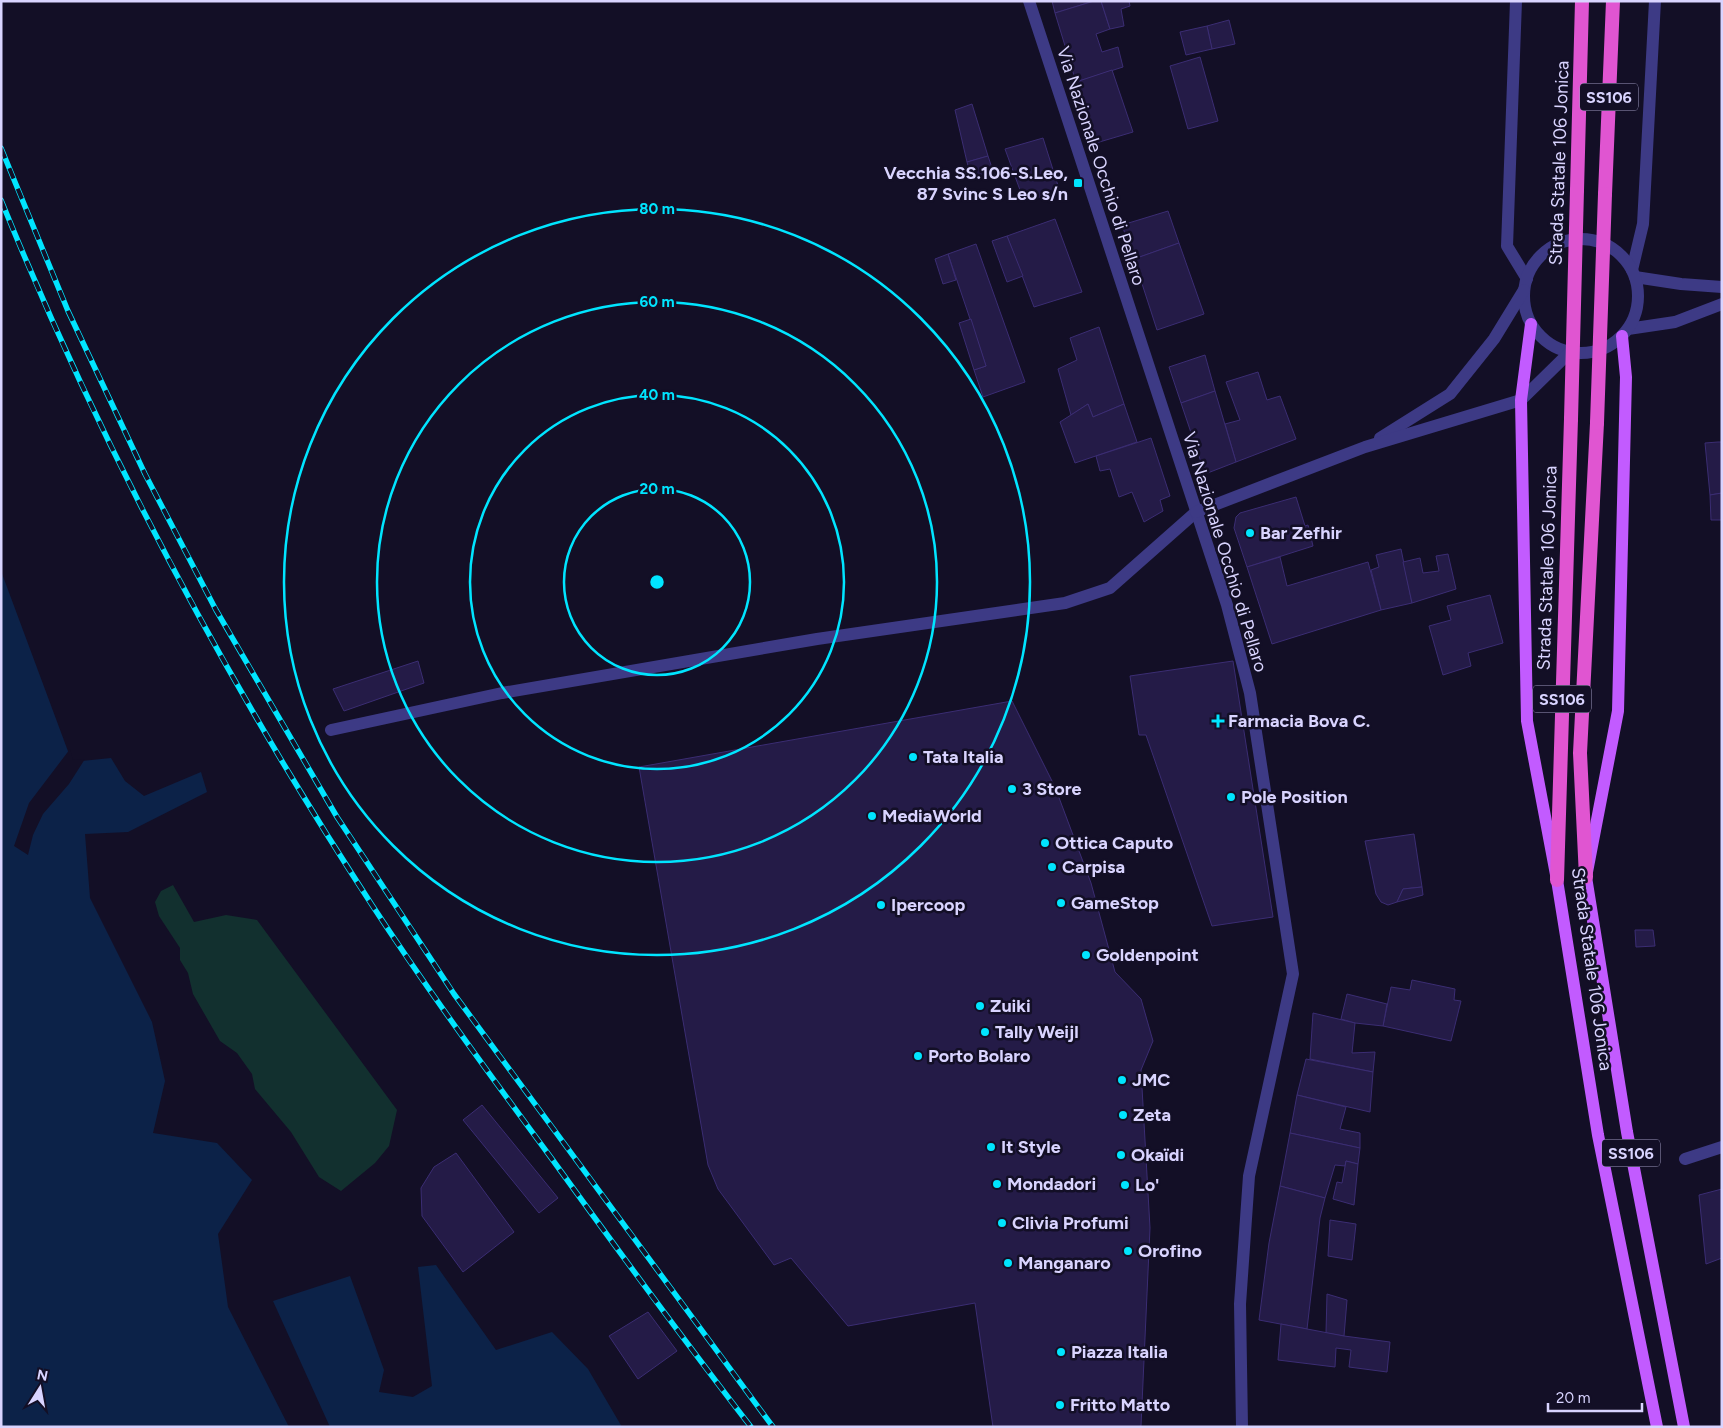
<svg xmlns="http://www.w3.org/2000/svg" width="1723" height="1428" font-family="Figtree,sans-serif">
  <style>
    .green { fill: #12302f }
    .water { fill: #0c2248 }
    .pier { fill: #130f26 }
    .building { fill: #241b47; stroke: #3b2d73 }
    .lines { fill: none; stroke-linecap: round; stroke-linejoin: round }
    .service { stroke: #3d3a85; stroke-width: 12 }
    .minor { stroke: #3d3a85; stroke-width: 12 }
    .tertiary { stroke: #3d3a85; stroke-width: 12 }
    .primary { stroke: #c25bff; stroke-width: 12 }
    .trunk { stroke: #e055d1; stroke-width: 14 }
    .rail-casing { stroke: #00e5ff; stroke-width: 5.5 }
    .rail { stroke: #130f26; stroke-width: 4; stroke-dasharray: 11; stroke-linecap: butt }
    .trunk-bridge { stroke: #e055d1; stroke-width: 14 }
    .ring { fill: none; stroke: #00e5ff; stroke-width: 2.5 }
    .poi-dot { fill: #00e5ff; stroke: #130f26; stroke-width: 2 }
    .labels { text-anchor: middle; stroke-width: 5; stroke-linejoin: round; paint-order: stroke }
    .shield { fill: #130f26; stroke: #9e99be; stroke-width: 1 }
    .shield-label { font-size: 16px; font-weight: bold; fill: #d9d4ff }
    .street-label { font-size: 18px; fill: #d9d4ff; stroke: #130f26 }
    .poi-label { font-size: 18px; font-weight: bold; fill: #d9d4ff; stroke: #130f26; text-anchor: start }
    .centre { fill: #00e5ff; stroke: #130f26; stroke-width: 2.5 }
    .ring-label { font-size: 15px; text-anchor: middle; font-weight: bold; fill: #00e5ff; stroke: #130f26; stroke-width: 5; stroke-linejoin: round; paint-order: stroke }
  </style>
  <rect width="100%" height="100%" fill="#130f26"/>
  <path class="green" d="M173,885l21,37 32,-7 31,5 140,190 -8,36 -14,17 -34,28 -22,-14 -28,-45 -36,-43 -3,-15 -15,-21 -17,-12 -27,-47 -5,-21 -8,-13v-12l-21,-32 -4,-14 6,-11z"/>
  <g class="water">
    <path d="M1,571l71,191 39,-4 14,23 19,15 57,-24 6,20 -79,40 -43,2 5,64 62,124 13,59 -12,52 64,10 35,37 -34,54 10,73 61,120h-288z"/>
    <path d="M436,1265l60,85 56,-18 36,37 34,58h-292l-57,-126 77,-25 34,94 -5,22 34,5 19,-11 -14,-119z"/>
  </g>
  <path class="pier" d="M70,749l3,11 12,-1 -16,25 -26,30 -10,21 -5,20 -14,-9 15,-43z"/>
  <g class="building">
    <path d="M1052,1h42l-39,12z"/>
    <path d="M1094,1h7l9,28 -14,5 6,18 16,-5 5,20 -47,15 -21,-69z"/>
    <path d="M1101,1h28l1,5 -9,3 3,17 -14,3z"/>
    <path d="M1229,20l6,24 -23,5 -5,-23z"/>
    <path d="M1207,26l5,23 -26,6 -6,-23z"/>
    <path d="M1200,57l18,64 -30,8 -18,-63z"/>
    <path d="M1112,70l21,62 -37,11 -20,-61z"/>
    <path d="M972,104l16,52 -21,6 -12,-52z"/>
    <path d="M1043,138l17,54 -36,9 -19,-52z"/>
    <path d="M988,156l6,18 -22,6 -5,-18z"/>
    <path d="M1168,211l11,32 -45,16 -12,-34z"/>
    <path d="M1055,219l27,73 -48,15 -27,-71z"/>
    <path d="M1007,236l16,40 -16,6 -15,-41z"/>
    <path d="M1179,243l25,71 -47,16 -23,-71z"/>
    <path d="M976,244l49,138 -42,15 -9,-27 12,-4 -38,-112z"/>
    <path d="M948,254l8,26 -13,4 -8,-25z"/>
    <path d="M971,319l15,47 -12,4 -15,-47z"/>
    <path d="M1099,327l25,77 -31,13 -5,-13 -17,11 -13,-46 19,-9 -7,-22z"/>
    <path d="M1205,355l10,36 -34,12 -12,-36z"/>
    <path d="M1258,372l9,28 13,-4 16,43 -60,23 -11,-38 15,-4 -14,-38z"/>
    <path d="M1215,391l21,71 -31,12 -24,-71z"/>
    <path d="M1088,404l5,13 31,-13 13,38 -62,21 -15,-41z"/>
    <path d="M1151,438l19,58 -10,4 3,11 -19,11 -12,-30 -13,5 -9,-28 -10,2 -4,-15z"/>
    <path d="M1718,442h4v51l-12,2 -5,-52z"/>
    <path d="M1722,493v27h-11l-1,-25z"/>
    <path d="M1296,497l9,29 3,-1 5,21 -66,21 -13,-39 2,-11 4,-4z"/>
    <path d="M1401,549l11,54 -31,7 -10,-40 8,-3 -3,-12z"/>
    <path d="M1448,554l8,35 -44,14 -9,-41 17,-4 3,15 16,-2 -3,-15z"/>
    <path d="M1280,557l7,29 81,-24 13,48 -109,34 -25,-77z"/>
    <path d="M1490,595l13,48 -35,10 3,13 -28,9 -14,-49 22,-6 -4,-14z"/>
    <path d="M418,661l6,22 -80,28 -11,-22z"/>
    <path d="M1233,661l40,256 -61,9 -66,-191h-7l-9,-59z"/>
    <path d="M1012,701l43,86 36,96 24,89 26,27 12,42 -12,29 9,158 -9,198 -4,1h-144l-18,-124 -127,23 -57,-68 -17,7 -56,-76 -10,-24 -69,-398z"/>
    <path d="M1414,834l8,53 -19,2 -6,13 -9,3 -7,-3 -5,-8 -11,-53z"/>
    <path d="M1422,887l1,8 -26,7 6,-13z"/>
    <path d="M1635,930h18l2,16 -19,1z"/>
    <path d="M1412,980l43,9 -1,11 7,1 -10,40 -68,-15 8,-39 19,3z"/>
    <path d="M1347,994l40,10 -4,22 -28,-3 -14,-4z"/>
    <path d="M1313,1013l42,10 -3,30 23,-1 -2,20 -63,-13z"/>
    <path d="M1306,1059l67,13 -3,40 -73,-17z"/>
    <path d="M1297,1095l49,12 -6,22 20,4v15l-70,-15z"/>
    <path d="M482,1105l76,93 -19,15 -76,-93z"/>
    <path d="M1290,1133l70,15 -2,16 -12,-3 -1,5 -10,-1 -10,33 -45,-12z"/>
    <path d="M456,1153l58,79 -51,40 -41,-56 -1,-28 13,-21z"/>
    <path d="M1346,1161l12,3 -4,41 -21,-6 4,-17 5,1z"/>
    <path d="M1280,1186l45,12 -5,20 -13,111 -48,-9 10,-77z"/>
    <path d="M1722,1189v69l-16,6 -7,-69z"/>
    <path d="M1330,1220l26,4 -4,36 -24,-4z"/>
    <path d="M1327,1294l20,6 -3,36 -18,-3z"/>
    <path d="M648,1312l29,39 -39,28 -29,-43z"/>
    <path d="M1281,1324l63,12 46,6 -3,30 -38,-5 2,-17 -15,-2 -1,19 -57,-7z"/>
  </g>
  <g class="lines">
    <path class="service" d="M331,730l171,-37 315,-54 248,-36 45,-15 86,-76"/>
    <g class="minor">
      <path d="M1516,1l-9,245 20,33"/>
      <path d="M1632,270l11,-46 12,-223"/>
      <path d="M1635,277l46,7 41,3"/>
      <path d="M1628,329l47,-7 47,-18"/>
      <path d="M1685,1159l37,-12"/>
    </g>
    <g class="tertiary">
      <path d="M1029,1l198,604 23,88 43,281 -44,202 -9,128 2,123"/>
      <circle cx="1581" cy="296" r="57"/>
      <path d="M1380,438l70,-44 44,-55 30,-49"/>
      <path d="M1196,512l169,-65 156,-47 49,-48"/>
    </g>
    <g class="primary">
      <path d="M1531,324l-10,76 6,321 30,159 41,255 59,292"/>
      <path d="M1622,336l4,41 -8,334 -32,166 41,255 57,295"/>
    </g>
    <g class="trunk">
      <path d="M1577,190l5,-189"/>
      <path d="M1605,194l8,-193"/>
      <path d="M1586,877l-6,-124 17,-330"/>
      <path d="M1557,880l14,-461"/>
    </g>
    <defs>
      <g id="rail">
        <path d="M1,148l67,163 77,163 71,136 121,207 117,177 319,433"/>
        <path d="M1,200c100,246 226,483 371,705 57,87 118,170 180,254 65,90 131,180 199,268"/>
      </g>
    </defs>
    <use href="#rail" class="rail-casing"/>
    <use href="#rail" class="rail"/>
    <g class="trunk-bridge">
      <path d="M1571,419l6,-229"/>
      <path d="M1597,423l8,-229"/>
    </g>
  </g>
  <g class="ring">
    <circle cx="657" cy="582" r="93"/>
    <circle cx="657" cy="582" r="187"/>
    <circle cx="657" cy="582" r="280"/>
    <circle cx="657" cy="582" r="373"/>
  </g>
  <g class="poi-dot">
    <rect x="1073" y="178" width="10" height="10" rx="2.5"/>
    <circle cx="1250" cy="533" r="5"/>
    <path d="M1215.5 713.5h5v5h5v5h-5v5h-5v-5h-5v-5h5z"/>
    <circle cx="913" cy="757" r="5"/>
    <circle cx="1012" cy="789" r="5"/>
    <circle cx="1231" cy="797" r="5"/>
    <circle cx="872" cy="816" r="5"/>
    <circle cx="1045" cy="843" r="5"/>
    <circle cx="1052" cy="867" r="5"/>
    <circle cx="1061" cy="903" r="5"/>
    <circle cx="881" cy="905" r="5"/>
    <circle cx="1086" cy="955" r="5"/>
    <circle cx="980" cy="1006" r="5"/>
    <circle cx="985" cy="1032" r="5"/>
    <circle cx="918" cy="1056" r="5"/>
    <circle cx="1122" cy="1080" r="5"/>
    <circle cx="1123" cy="1115" r="5"/>
    <circle cx="991" cy="1147" r="5"/>
    <circle cx="1121" cy="1155" r="5"/>
    <circle cx="997" cy="1184" r="5"/>
    <circle cx="1125" cy="1185" r="5"/>
    <circle cx="1002" cy="1223" r="5"/>
    <circle cx="1128" cy="1251" r="5"/>
    <circle cx="1008" cy="1263" r="5"/>
    <circle cx="1061" cy="1352" r="5"/>
    <circle cx="1060" cy="1405" r="5"/>
  </g>
  <g class="labels">
    <g class="shield">
      <rect x="1580" y="83.5" width="58" height="27" rx="4"/>
      <rect x="1533" y="685.5" width="58" height="27" rx="4"/>
      <rect x="1602" y="1139.5" width="58" height="27" rx="4"/>
    </g>
    <g class="shield-label">
      <text x="1609" y="103">SS106</text>
      <text x="1562" y="705">SS106</text>
      <text x="1631" y="1159">SS106</text>
    </g>
    <g class="street-label">
      <text transform="translate(1559 163) rotate(-88)" y="6">Strada Statale 106 Jonica</text>
      <text transform="translate(1101 166) rotate(72)" y="6">Via Nazionale Occhio di Pellaro</text>
      <text transform="translate(1225 552) rotate(73)" y="6">Via Nazionale Occhio di Pellaro</text>
      <text transform="translate(1547 568) rotate(-88)" y="6">Strada Statale 106 Jonica</text>
      <text transform="translate(1592 969) rotate(82)" y="6">Strada Statale 106 Jonica</text>
    </g>
    <g class="poi-label">
      <text x="1068" y="179" text-anchor="end">Vecchia SS.106-S.Leo,<tspan x="1068" dy="21">87 Svinc S Leo s/n</tspan></text>
      <text x="1260" y="539">Bar Zefhir</text>
      <text x="1228" y="727">Farmacia Bova C.</text>
      <text x="923" y="763">Tata Italia</text>
      <text x="1022" y="795">3 Store</text>
      <text x="1241" y="803">Pole Position</text>
      <text x="882" y="822">MediaWorld</text>
      <text x="1055" y="849">Ottica Caputo</text>
      <text x="1062" y="873">Carpisa</text>
      <text x="1071" y="909">GameStop</text>
      <text x="891" y="911">Ipercoop</text>
      <text x="1096" y="961">Goldenpoint</text>
      <text x="990" y="1012">Zuiki</text>
      <text x="995" y="1038">Tally Weijl</text>
      <text x="928" y="1062">Porto Bolaro</text>
      <text x="1132" y="1086">JMC</text>
      <text x="1133" y="1121">Zeta</text>
      <text x="1001" y="1153">It Style</text>
      <text x="1131" y="1161">Okaïdi</text>
      <text x="1007" y="1190">Mondadori</text>
      <text x="1135" y="1191">Lo'</text>
      <text x="1012" y="1229">Clivia Profumi</text>
      <text x="1138" y="1257">Orofino</text>
      <text x="1018" y="1269">Manganaro</text>
      <text x="1071" y="1358">Piazza Italia</text>
      <text x="1070" y="1411">Fritto Matto</text>
    </g>
  </g>
  <circle cx="657" cy="582" r="8" class="centre"/>
  <g class="ring-label">
    <text x="657" y="214">80 m</text>
    <text x="657" y="307">60 m</text>
    <text x="657" y="400">40 m</text>
    <text x="657" y="494">20 m</text>
  </g>
  <rect width="1723" height="1428" fill="none" stroke="#d9d4ff" stroke-width="5"/>
  <g transform="translate(40 1388) rotate(11)" stroke="#130f26" stroke-width="4" paint-order="stroke">
  <path d="M0-4L9 19L0 12L-9 19Z" fill="#d9d4ff"/>
  <text y="-8" font-size="14" font-weight="bold" text-anchor="middle" fill="#d9d4ff">N</text>
  </g>
  <path d="M1548 1403v8h94v-8" fill="none" stroke="#d9d4ff" stroke-width="2.5"/>
  <text x="1556" y="1403" font-size="15" fill="#d9d4ff" stroke="#130f26" stroke-width="4" paint-order="stroke">20 m</text>
</svg>
